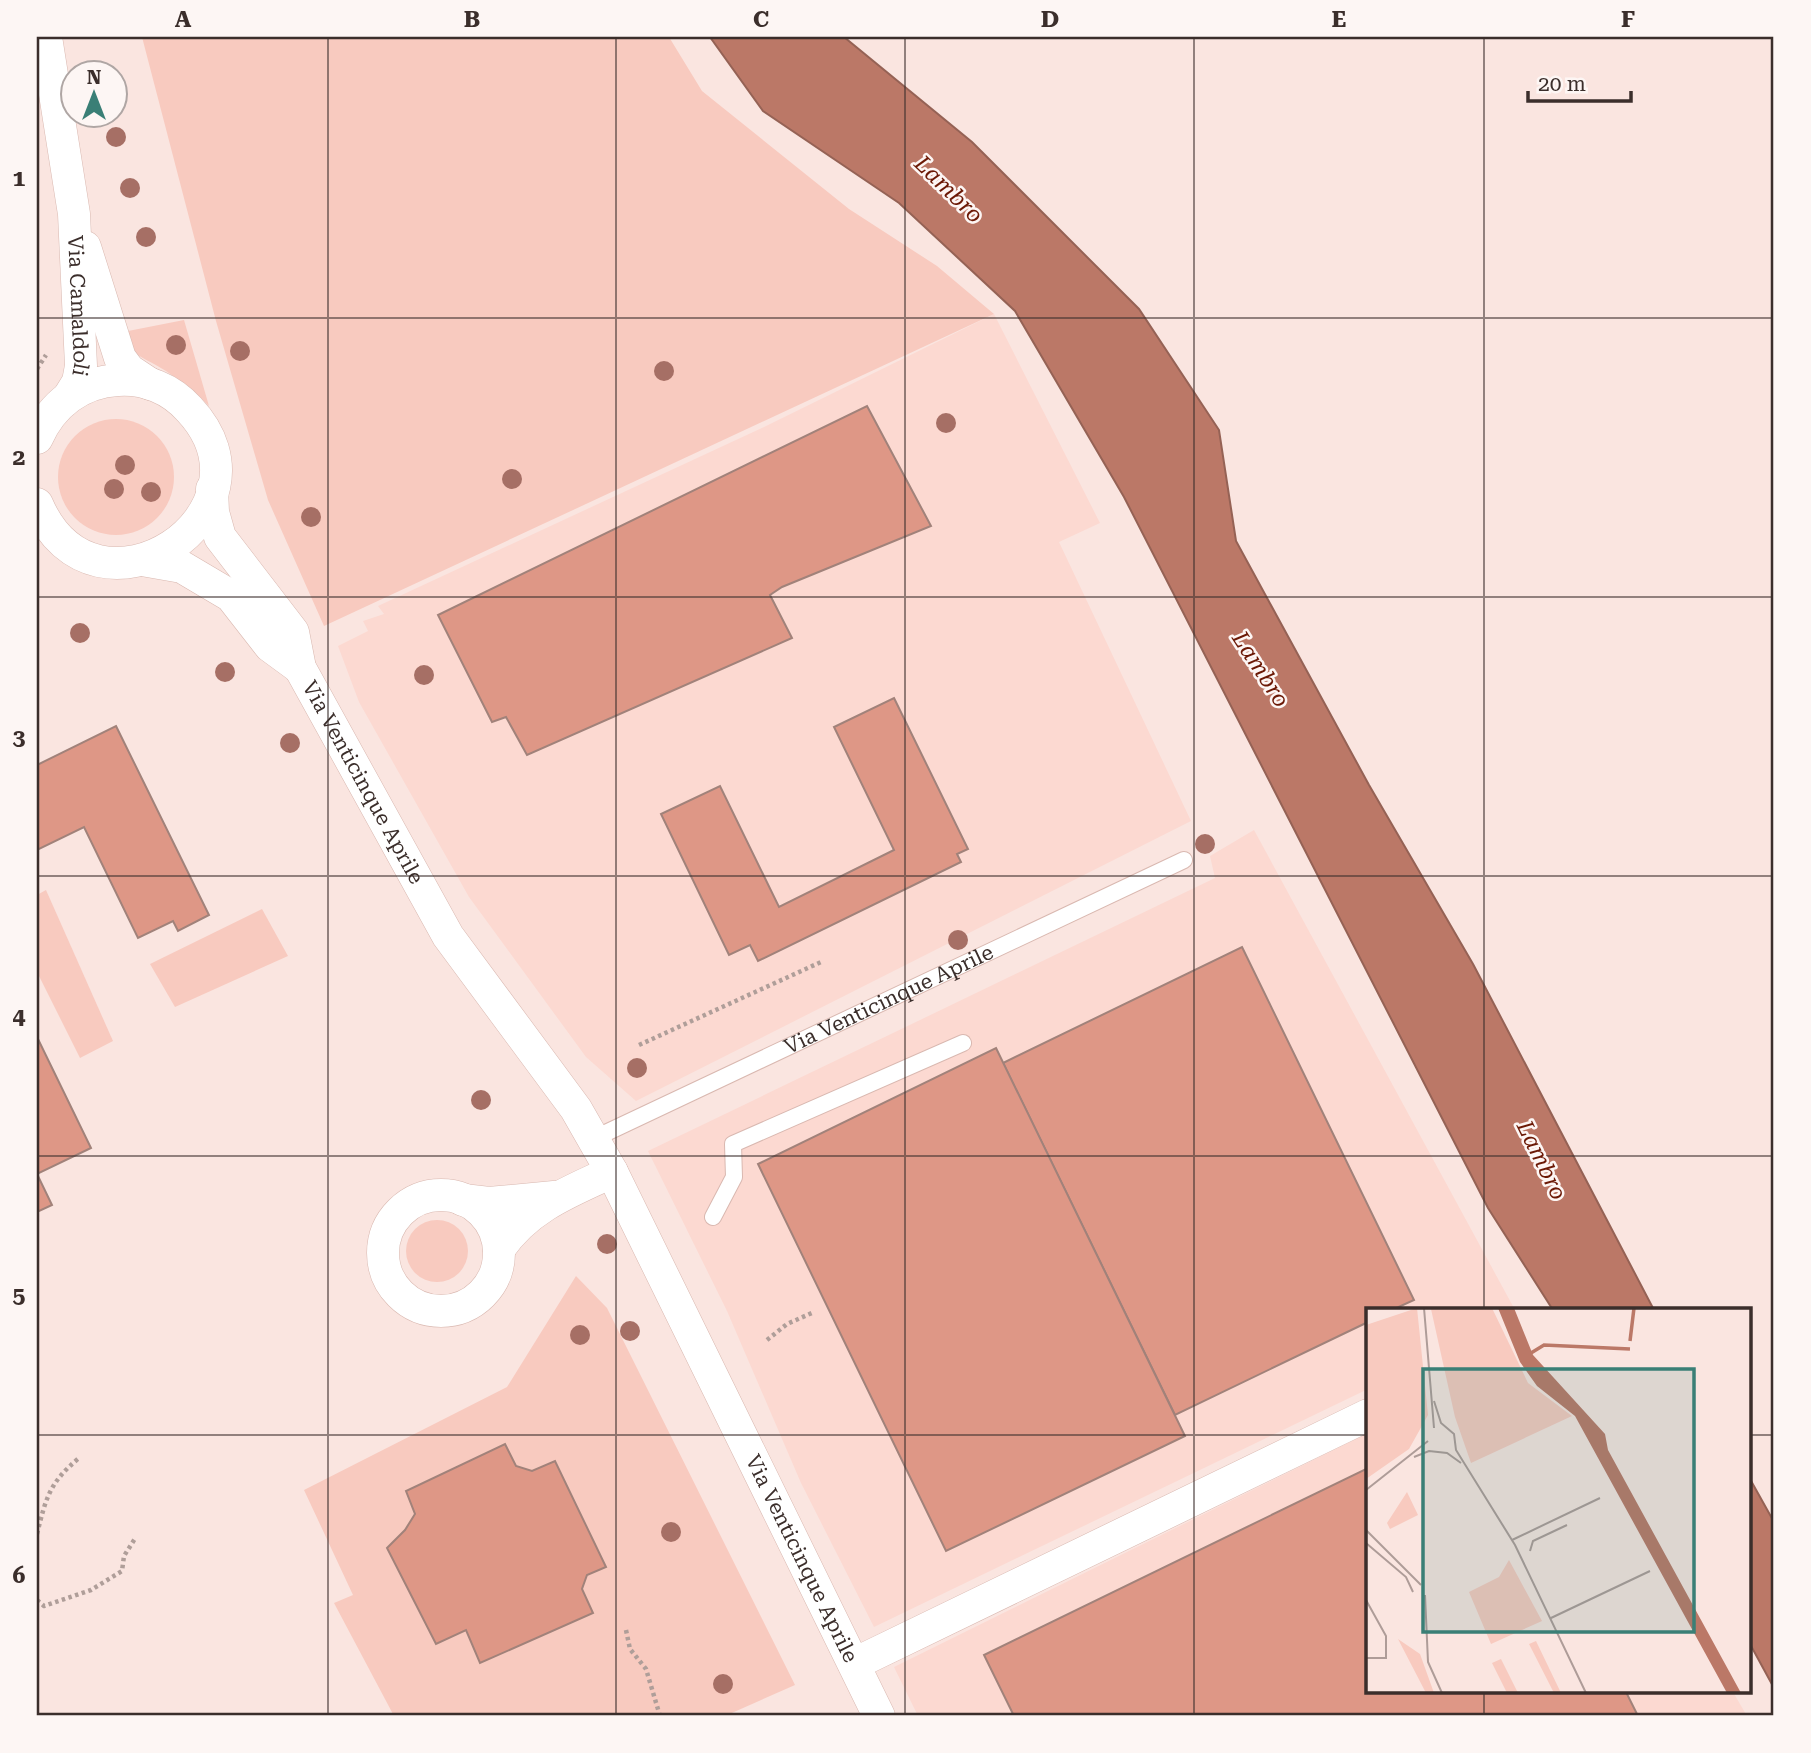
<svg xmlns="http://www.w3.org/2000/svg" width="1811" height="1753" font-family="'Roboto Serif',serif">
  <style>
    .built { fill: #fcd9d1 }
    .green { fill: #f8cabf }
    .water { fill: #bb7867; stroke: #956255; stroke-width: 2 }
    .building { fill: #de9786; stroke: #a1827a; stroke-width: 2 }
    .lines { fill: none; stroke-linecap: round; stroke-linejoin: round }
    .lane-casing { stroke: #d9b8b0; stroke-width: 18 }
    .street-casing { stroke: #d9b8b0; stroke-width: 33 }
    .path { stroke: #af9e99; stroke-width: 4.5; stroke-dasharray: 3.5 3.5; stroke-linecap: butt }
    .lane { stroke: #fff; stroke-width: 16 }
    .street { stroke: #fff; stroke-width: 32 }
    .tree { fill: #a66f65 }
    .grid { fill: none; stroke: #3b2e2b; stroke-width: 2; stroke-opacity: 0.55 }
    .labels { text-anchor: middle; stroke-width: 5; stroke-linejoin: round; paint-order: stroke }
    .street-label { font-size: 21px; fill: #3b2e2b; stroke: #fdf6f4 }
    .water-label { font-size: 23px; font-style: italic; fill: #6b1805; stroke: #fdf6f4 }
    .inset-river { fill: none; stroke: #bb7867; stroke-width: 3.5 }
    .inset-road { fill: none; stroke: #ae9c98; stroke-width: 2 }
    .view { fill: #3a7f76; fill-opacity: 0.15; stroke: #3a7f76; stroke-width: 3.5 }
    .inset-edge { fill: none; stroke: #3b2e2b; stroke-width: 3.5 }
    .neatline { fill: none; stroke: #3b2e2b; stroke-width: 2.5 }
    .grid-label { font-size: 23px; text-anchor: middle; font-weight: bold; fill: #3b2e2b }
  </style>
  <rect width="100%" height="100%" fill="#fae5e0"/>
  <g class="built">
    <path d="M994,314l106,209 -41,19 132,279 -555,280 -50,-44 -117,-160 -110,-195 -21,-56 30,-15 -5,-10 21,-7 -6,-8 386,-179z"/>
    <path d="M1254,830l261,480h-147v79l-494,238 -73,-144 -74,-172 -79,-160 567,-273 -5,-22z"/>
    <path d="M1368,1433v259h365l14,24h-829l-24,-49z"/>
  </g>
  <g class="green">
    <path d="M142,37h527l33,54 147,118 88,57 57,48 -670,312 -56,-126 -52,-179z"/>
    <path d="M184,320l25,86c-13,-13 -27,-24 -43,-35 -23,-15 -31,-11 -43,-39z"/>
    <circle cx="116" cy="477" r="58"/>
    <path d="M46,890l67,151 -33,17 -43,-86v-77z"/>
    <path d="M262,909l26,47 -113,51 -25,-43z"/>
    <circle cx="437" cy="1251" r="31"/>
    <path d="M576,1276l31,32 188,377 -70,31h-331l-60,-113 19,-8 -49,-105 203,-103z"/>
  </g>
  <g class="water">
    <path d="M710,37h134l128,105 167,167 80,121 17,111 133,244 104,179 181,346h-101l-65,-102 -364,-711 -109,-186 -116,-108 -136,-92z"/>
    <path d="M1750,1479l24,43v166l-24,-44z"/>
  </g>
  <g class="building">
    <path d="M867,406l64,120 -149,61 -12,8 22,43 -265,117 -21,-38 -14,5 -54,-107z"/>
    <path d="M894,698l74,151 -11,5 4,8 -203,99 -8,-16 -21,10 -68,-141 59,-28 59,121 115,-57 -60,-123z"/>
    <path d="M116,726l93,189 -31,16 -5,-10 -35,17 -54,-111 -47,23v-85z"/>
    <path d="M1242,947l172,353 -22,10h-24v12l-193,93 -172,-352z"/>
    <path d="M37,1037l54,111 -54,26z"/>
    <path d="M996,1048l189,388 -239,115 -188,-387z"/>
    <path d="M37,1174l15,31 -15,7z"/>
    <path d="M505,1444l11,22 16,5 23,-10 51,106 -19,8 -5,14 11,24 -113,50 -14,-33 -30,14 -49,-96 18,-18 10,-16 -9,-23z"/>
    <path d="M1368,1468v224h258l12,24h-624l-30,-61z"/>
  </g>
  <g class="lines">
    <defs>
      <g id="lane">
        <path id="s1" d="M593,1139l591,-279"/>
        <path d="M713,1217l21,-40 -1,-33 230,-101"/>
      </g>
      <g id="street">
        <path id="s2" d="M46,37l28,177 7,152 -3,16 -8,13"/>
        <path d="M85,247l35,111 9,12 21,14"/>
        <path d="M37,438c15,-34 44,-56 81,-58 27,-2 53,9 71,29 97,103 -94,231 -152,95"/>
        <path id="s3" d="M212,489l1,23 7,25 73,95 7,36 148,268 128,173 36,63 267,544"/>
        <path d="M142,560l40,7 49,29 39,50 30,22"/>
        <circle cx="441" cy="1253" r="58"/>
        <path d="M463,1200l26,3 65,-6"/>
        <path d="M499,1249c28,-41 69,-57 113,-77"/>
        <path d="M854,1664l514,-249"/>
      </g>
    </defs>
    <use href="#lane" class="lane-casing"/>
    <use href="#street" class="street-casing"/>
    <g class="path">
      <path d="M37,369l9,-14"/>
      <path d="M639,1045l182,-83"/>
      <path d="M767,1340l20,-16 27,-12"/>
      <path d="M37,1534c9,-36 12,-51 42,-76"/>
      <path d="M37,1600l7,6 47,-16 31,-19 2,-15 12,-19"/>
      <path d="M626,1630l4,19 16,20 14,47"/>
    </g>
    <use href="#lane" class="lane"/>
    <use href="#street" class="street"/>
  </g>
  <g class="tree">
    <circle cx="116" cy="137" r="10"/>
    <circle cx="130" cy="188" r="10"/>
    <circle cx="146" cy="237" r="10"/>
    <circle cx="176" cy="345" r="10"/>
    <circle cx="240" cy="351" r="10"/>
    <circle cx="664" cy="371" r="10"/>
    <circle cx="946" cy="423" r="10"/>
    <circle cx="125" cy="465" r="10"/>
    <circle cx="512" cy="479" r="10"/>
    <circle cx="114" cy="489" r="10"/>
    <circle cx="151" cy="492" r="10"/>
    <circle cx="311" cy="517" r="10"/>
    <circle cx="80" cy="633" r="10"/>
    <circle cx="225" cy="672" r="10"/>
    <circle cx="424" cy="675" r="10"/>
    <circle cx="290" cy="743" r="10"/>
    <circle cx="1205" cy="844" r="10"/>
    <circle cx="958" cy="940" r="10"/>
    <circle cx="637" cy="1068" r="10"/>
    <circle cx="481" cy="1100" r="10"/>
    <circle cx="607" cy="1244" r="10"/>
    <circle cx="630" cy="1331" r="10"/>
    <circle cx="580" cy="1335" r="10"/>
    <circle cx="671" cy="1532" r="10"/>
    <circle cx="723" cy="1684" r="10"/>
  </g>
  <path class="grid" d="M328,37v1679M616,37v1679M905,37v1679M1194,37v1679M1484,37v1273M37,318h1737M37,597h1737M37,876h1737M37,1156h1737M37,1435h1331M1750,1435h24M1484,1692v24"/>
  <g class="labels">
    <g class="street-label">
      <text dy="7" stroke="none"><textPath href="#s2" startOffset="271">Via Camaldoli</textPath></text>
      <text dy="7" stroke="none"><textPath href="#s3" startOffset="336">Via Venticinque Aprile</textPath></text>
      <text dy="7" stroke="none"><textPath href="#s1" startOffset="327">Via Venticinque Aprile</textPath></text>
      <text dy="7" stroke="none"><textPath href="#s3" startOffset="1230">Via Venticinque Aprile</textPath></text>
    </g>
    <g class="water-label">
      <text transform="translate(949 189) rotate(44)" y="8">Lambro</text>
      <text transform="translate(1261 669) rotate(57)" y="8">Lambro</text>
      <text transform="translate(1542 1160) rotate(64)" y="8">Lambro</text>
    </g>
  </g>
  <g transform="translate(1366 1308)">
    <rect width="385" height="385" fill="#fae5e0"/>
    <path d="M51,0l11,107 -19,34 -43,30v-154zM126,0l36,75 44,33 -101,47 -16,-46 -24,-108zM41,184l11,23 -28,14 -3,-6zM143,252l33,61 -51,23 -22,-52 30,-15zM32,331l22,15 14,39h-8zM170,333l25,52h-7l-25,-49zM135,351l17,34h-11l-15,-30z" fill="#f8cabf"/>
    <path d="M132,0h16l19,47 72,79 3,16 133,243h-14l-152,-277 -38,-30 -17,-24z" fill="#bb7867"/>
    <path class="inset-river" d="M264,33l4,-33M165,45l13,-8 86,4"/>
    <path class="inset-road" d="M58,0l10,120M68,93l7,22 13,11 2,16 59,95 71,148M48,149l15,-6 18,2 14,10M0,182l62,-49M0,222l55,55M146,232l88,-42M0,235l40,34 7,15M164,243l3,-10 34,-16M59,287l3,67 14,31M0,292l20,36v22h-20M185,310l99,-47"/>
    <path class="view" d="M57,61h271v263h-271z"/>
    <rect width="385" height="385" class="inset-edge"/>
  </g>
  <rect width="1811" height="1753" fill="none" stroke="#fdf6f4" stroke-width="77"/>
  <g transform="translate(94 94)"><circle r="33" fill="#fdf6f4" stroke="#afa6a4" stroke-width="2"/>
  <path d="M0-5L12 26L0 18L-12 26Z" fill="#3a7f76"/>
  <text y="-10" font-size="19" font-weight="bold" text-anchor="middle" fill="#3b2e2b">N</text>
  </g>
  <path d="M1528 91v10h103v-10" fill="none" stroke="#3b2e2b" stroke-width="3.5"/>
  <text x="1538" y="91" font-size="21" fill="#3b2e2b" stroke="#fdf6f4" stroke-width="5" paint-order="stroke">20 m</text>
  <rect x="38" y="38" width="1734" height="1676" class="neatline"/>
  <g class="grid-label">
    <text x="183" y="27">A</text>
    <text x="472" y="27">B</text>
    <text x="761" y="27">C</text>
    <text x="1050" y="27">D</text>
    <text x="1339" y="27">E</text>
    <text x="1628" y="27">F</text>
    <text x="19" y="186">1</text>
    <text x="19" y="465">2</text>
    <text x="19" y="745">3</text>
    <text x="19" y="1024">4</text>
    <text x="19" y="1303">5</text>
    <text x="19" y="1583">6</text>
  </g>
</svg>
